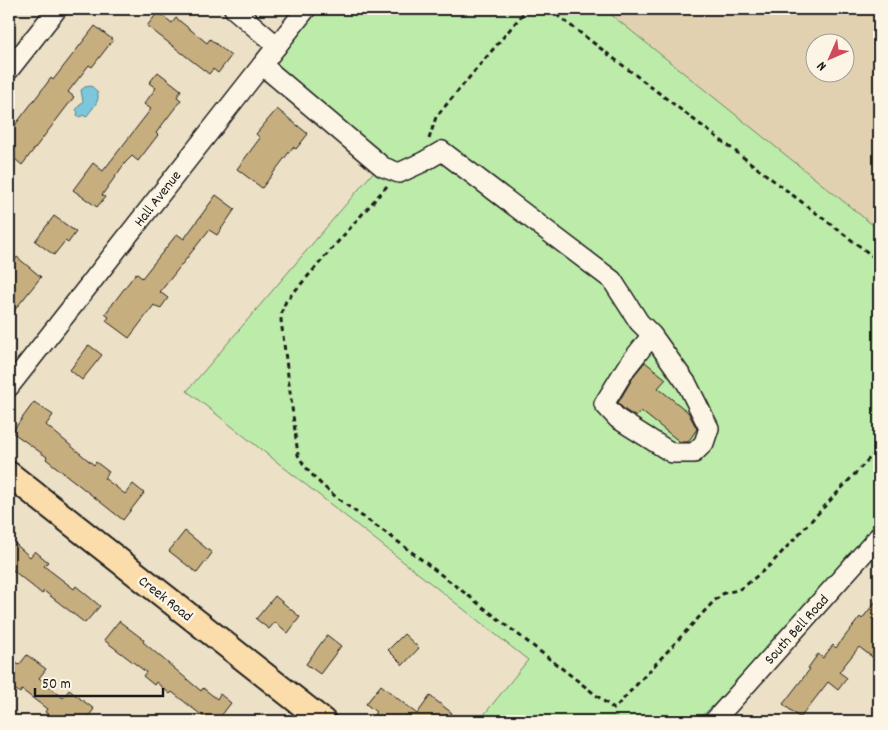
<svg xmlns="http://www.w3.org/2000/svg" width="888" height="730" font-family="Dekko,sans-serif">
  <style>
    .built { fill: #e1d1b0; fill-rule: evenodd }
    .green { fill: #bdecaa; stroke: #6c8463 }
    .water { fill: #7cc7dc; stroke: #56838f }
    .building { fill: #c6ae7e; stroke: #1c1c1c }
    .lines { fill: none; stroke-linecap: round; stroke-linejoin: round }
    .minor-casing { stroke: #1c1c1c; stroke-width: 22 }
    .major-casing { stroke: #1c1c1c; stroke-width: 28 }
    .path { stroke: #1c1c1c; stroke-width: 3; stroke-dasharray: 5 4; stroke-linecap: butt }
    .minor { stroke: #fcf5e5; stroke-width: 19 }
    .major { stroke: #fbddab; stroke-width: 24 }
    .labels { text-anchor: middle; stroke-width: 5; stroke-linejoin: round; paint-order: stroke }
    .street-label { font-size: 15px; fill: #1c1c1c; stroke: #fcf5e5 }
  </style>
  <rect width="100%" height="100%" fill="#ece0c6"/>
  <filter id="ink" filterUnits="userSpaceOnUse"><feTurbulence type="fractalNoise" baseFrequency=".02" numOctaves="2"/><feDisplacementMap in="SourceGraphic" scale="10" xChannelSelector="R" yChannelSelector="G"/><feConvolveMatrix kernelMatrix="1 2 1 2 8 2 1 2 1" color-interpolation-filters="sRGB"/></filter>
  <g filter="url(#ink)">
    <path class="built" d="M598,9h281v240zM816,42h30v30h-30z"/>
    <path class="green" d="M308,9h296l275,221v226l-2,2 2,2v64l-164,180 -19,17h-217l49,-61 -341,-269 189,-222 -115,-99z"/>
    <path class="water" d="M91,86c15,10 3,20 -5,31l-3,-2 -3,2 -3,-2 1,-3 -2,-2 7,-9 -2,-11 4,-3z"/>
    <g class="building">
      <path d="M158,12l14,11 4,-5 31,25 3,-4 21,17 -13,17 -5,-4 -4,5 -62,-48z"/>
      <path d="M95,26l18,14 -21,27 -3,-2 -21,27 6,5 -52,68 -13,-11v-21l42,-55 2,2z"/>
      <path d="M158,72l23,18 -4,7 4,3 -25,33 2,2 -20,26 -6,-5 -7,7 -23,32 3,2 -8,10 -24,-17 20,-27 10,8 48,-62 -7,-5 12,-16 -7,-5z"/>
      <path d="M277,109l31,25 -12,15 -3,-2 -31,41 -25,-19 23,-31 -4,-4z"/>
      <path d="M216,195l19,14 -18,26 -8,-5 -49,62 8,6 -8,11 -6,-4 -25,33 -23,-17 3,-4 -4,-3 31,-41 6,5 35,-44 7,5z"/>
      <path d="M54,216l22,16 -8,11 -3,-2 -11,14 -19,-14z"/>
      <path d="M17,257l24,20 -32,40v-50z"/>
      <path d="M89,345l13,10 -20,25 -12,-10z"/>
      <path d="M645,362l21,17 -8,9 30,24 9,17 -9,13h-8l-39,-31 -5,6 -11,-7 -7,-7 17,-29z"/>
      <path d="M34,402l19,13 -7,10 48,40 2,-3 13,10 -5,6 21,16 8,-10 11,9 -21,27 -77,-61 1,-2 -35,-25z"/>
      <path d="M185,531l27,22 -15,20 -28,-22z"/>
      <path d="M9,538l21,19 5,-6 13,11 -4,4 30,23 2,-3 24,20 -15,17 -41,-32 -2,3 -33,-27z"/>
      <path d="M275,596l25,21 -12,16 -13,-11 -6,7 -13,-10z"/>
      <path d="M879,597v65l-20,-15 -20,25 8,6 -9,12 -10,-8 -28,36 -17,-14 27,-35 -2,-1 10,-14 5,4 10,-13 3,3 24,-31 2,2z"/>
      <path d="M119,621l25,19 -1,2 58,49 2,-3 14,11 3,-5 11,9 -14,18h-8l-37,-29 -2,2 -14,-12 -2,3 -11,-9 3,-4 -42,-32z"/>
      <path d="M404,634l15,14 -16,17 -15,-15z"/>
      <path d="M327,635l14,11 -21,28 -14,-10z"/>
      <path d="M27,655l19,14 -7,9 24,20 6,-8 25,19 -9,12h-41l5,-6 -4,-3 2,-3 -25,-19 -2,3 -11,-8v-17l5,-7 5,4z"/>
      <path d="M381,685l36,29 13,-18 22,17 -6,8h-62l-10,-7 2,-2 -10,-8z"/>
    </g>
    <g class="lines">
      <defs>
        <g id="minor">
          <path d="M234,9l43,37"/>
          <path d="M262,65l121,102 16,6 24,-11 19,-11 170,129 27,42 13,13 -26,33 -22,36 14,15 54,34h22l10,-10 5,-15 -22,-44 -35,-49"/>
          <path d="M9,70l48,-61"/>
          <path d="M9,387l297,-378"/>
          <path d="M714,721l165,-185"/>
        </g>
        <path id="major" d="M9,474l314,247"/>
      </defs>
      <use href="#minor" class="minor-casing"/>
      <use href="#major" class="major-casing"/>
      <g class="path">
        <path d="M549,9l330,252"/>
        <path d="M429,139l7,-22 91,-108"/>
        <path d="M387,186l-101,115 -4,10 -1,9 17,135c20,37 70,63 103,89 71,54 142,110 213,165l100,-108 10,-8 14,-3 8,-5 24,-20 109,-117"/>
      </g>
      <use href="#minor" class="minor"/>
      <use href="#major" class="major"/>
    </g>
  </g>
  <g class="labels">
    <g class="street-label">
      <text transform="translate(157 198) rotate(-52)" y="5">Hall Avenue</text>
      <text transform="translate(166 598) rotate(38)" y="5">Creek Road</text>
      <text transform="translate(796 629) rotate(-48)" y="5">South Bell Road</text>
    </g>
  </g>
  <rect width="888" height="730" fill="none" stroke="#fcf5e5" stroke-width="30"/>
  <rect x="15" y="15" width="858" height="700" fill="none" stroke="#1c1c1c" stroke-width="2" filter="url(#ink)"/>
  <g transform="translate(830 58) rotate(225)"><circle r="24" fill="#fcf5e5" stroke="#a29e95"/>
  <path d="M0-4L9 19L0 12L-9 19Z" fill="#d1495b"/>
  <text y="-8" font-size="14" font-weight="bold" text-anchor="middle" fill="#1c1c1c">N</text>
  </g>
  <path d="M35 688v8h128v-8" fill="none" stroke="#1c1c1c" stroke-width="2.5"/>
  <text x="42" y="688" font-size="15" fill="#1c1c1c" stroke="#fcf5e5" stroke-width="4" paint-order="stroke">50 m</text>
</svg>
